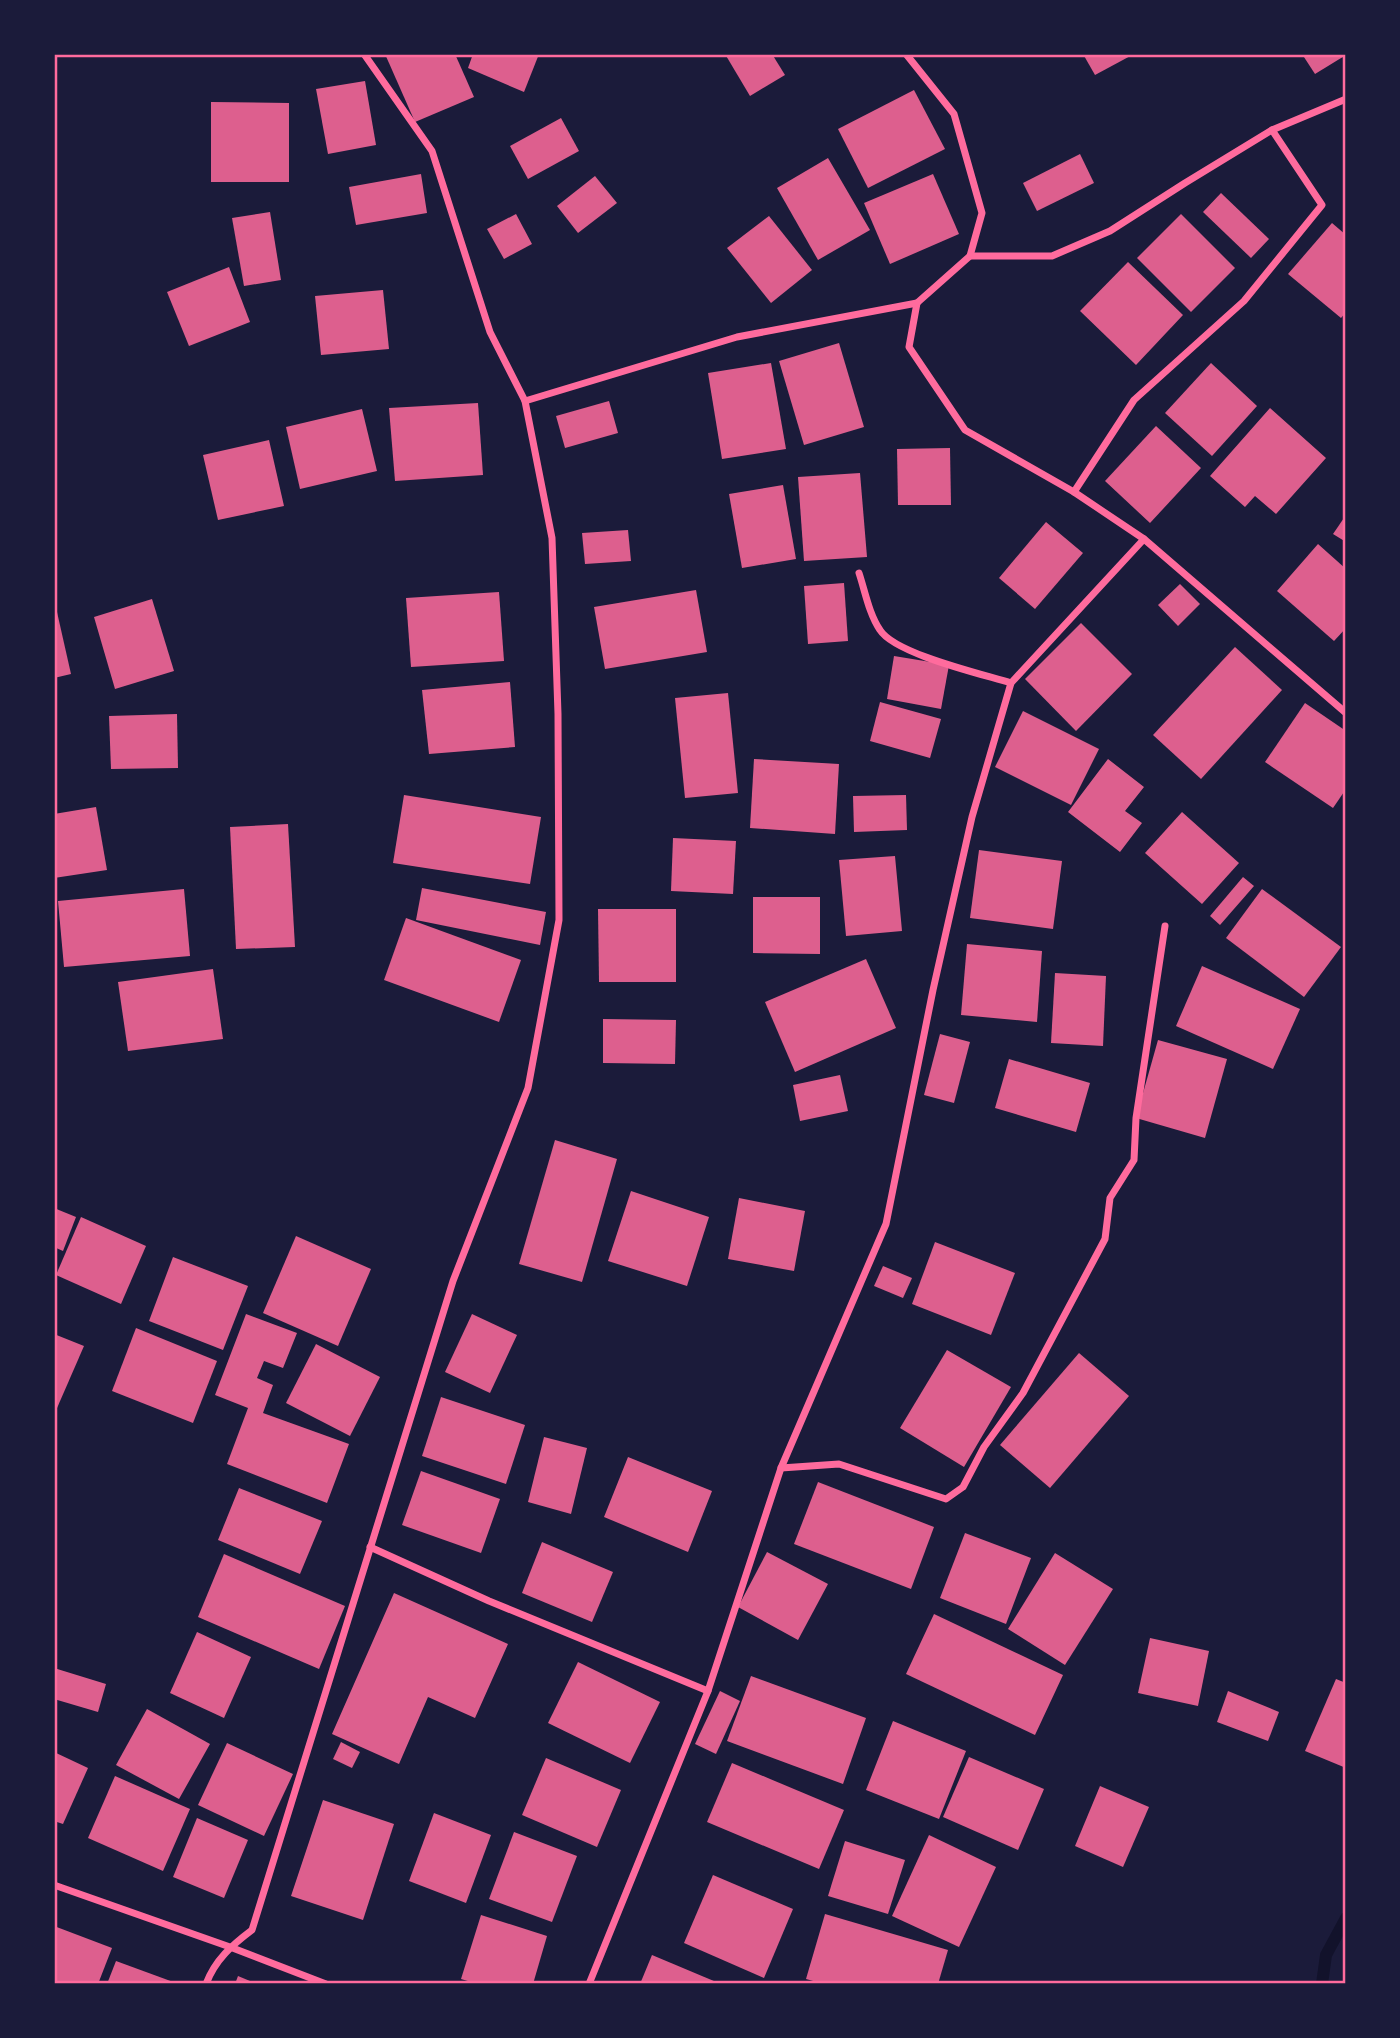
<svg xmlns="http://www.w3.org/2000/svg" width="1400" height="2038" font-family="Jost,sans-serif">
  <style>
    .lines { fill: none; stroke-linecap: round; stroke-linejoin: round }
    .stream { stroke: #12122b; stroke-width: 12 }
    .building { fill: #dd5f8e }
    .minor { stroke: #ff6b9d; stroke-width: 7 }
    .neatline { fill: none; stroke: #ff6b9d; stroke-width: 2.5 }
  </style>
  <rect width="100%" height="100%" fill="#1b1b3a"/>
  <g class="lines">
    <path class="stream" d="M1322,1984l4,-29 20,-37"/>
  </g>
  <g class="building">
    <path d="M385,54h70l19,43 -59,25z"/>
    <path d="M473,54h66l-15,38 -56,-24z"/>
    <path d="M725,54h47l13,21 -35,21z"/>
    <path d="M1083,54h51l-39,21z"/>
    <path d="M1302,54h44v1l-31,19z"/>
    <path d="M365,81l11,64 -48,9 -12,-65z"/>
    <path d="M914,90l31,59 -77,39 -30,-59z"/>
    <path d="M211,102l78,1v79h-78z"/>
    <path d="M561,118l18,33 -51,28 -18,-33z"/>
    <path d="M1080,154l14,29 -57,28 -14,-28z"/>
    <path d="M828,158l42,72 -52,30 -41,-72z"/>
    <path d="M421,174l6,39 -71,12 -7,-38z"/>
    <path d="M933,174l26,60 -69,30 -26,-61z"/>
    <path d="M595,176l22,27 -39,30 -21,-27z"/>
    <path d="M1221,193l48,46 -18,19 -48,-46z"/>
    <path d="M270,212l11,68 -37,6 -12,-68z"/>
    <path d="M516,214l16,30 -28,15 -17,-30z"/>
    <path d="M1181,214l54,54 -44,44 -54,-54z"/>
    <path d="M769,216l43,54 -41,33 -44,-55z"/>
    <path d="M1332,223l14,12v77l-5,6 -53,-44z"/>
    <path d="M1128,262l55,53 -47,50 -56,-54z"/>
    <path d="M229,267l21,55 -61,24 -22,-54z"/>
    <path d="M383,290l6,59 -68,6 -6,-59z"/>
    <path d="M839,343l25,84 -60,18 -25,-84z"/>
    <path d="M771,363l15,86 -64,10 -14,-86z"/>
    <path d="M1211,363l46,43 -45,50 -47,-43z"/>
    <path d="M609,401l9,32 -53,15 -9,-32z"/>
    <path d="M478,403l5,72 -88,6 -6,-73z"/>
    <path d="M1270,408l56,50 -50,56 -21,-18 -10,11 -35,-31z"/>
    <path d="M362,409l15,62 -77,18 -14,-62z"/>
    <path d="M1156,426l45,42 -51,55 -45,-42z"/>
    <path d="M269,440l15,66 -66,14 -15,-65z"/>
    <path d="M950,448l1,57h-53l-1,-56z"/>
    <path d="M860,473l7,84 -63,4 -6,-84z"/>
    <path d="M783,485l13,74 -54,9 -13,-74z"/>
    <path d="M1346,515v27l-13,-8z"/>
    <path d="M1046,522l37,31 -48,56 -36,-31z"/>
    <path d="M628,530l3,31 -46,3 -3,-31z"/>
    <path d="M1318,544l28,25v59l-12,13 -57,-50z"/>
    <path d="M844,583l4,58 -40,3 -4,-58z"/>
    <path d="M1180,584l20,20 -22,22 -20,-21z"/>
    <path d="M696,590l11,62 -102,17 -11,-62z"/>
    <path d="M499,592l5,69 -93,6 -5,-69z"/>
    <path d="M152,599l22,72 -59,18 -21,-72z"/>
    <path d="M57,612l14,62 -17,4v-65z"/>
    <path d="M1081,623l51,51 -56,57 -51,-52z"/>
    <path d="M1235,647l47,43 -81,89 -48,-44z"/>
    <path d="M894,656l55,9 -8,44 -54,-10z"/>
    <path d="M510,682l5,65 -86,7 -7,-64z"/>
    <path d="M728,693l10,100 -53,5 -10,-100z"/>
    <path d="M880,702l61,17 -11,39 -60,-17z"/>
    <path d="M1305,703l41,28v58l-13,19 -68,-46z"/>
    <path d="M1023,711l76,38 -28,56 -76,-38z"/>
    <path d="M177,714l1,54 -67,1 -2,-53z"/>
    <path d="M754,759l85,5 -4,70 -85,-6z"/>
    <path d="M1108,759l36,28 -19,24 17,12 -22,29 -52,-40z"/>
    <path d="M404,795l137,22 -11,67 -137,-21z"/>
    <path d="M906,795l1,35 -53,2 -1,-36z"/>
    <path d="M96,807l11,63 -53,8v-64z"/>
    <path d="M1182,812l57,51 -37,41 -57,-51z"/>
    <path d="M288,824l7,123 -59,2 -6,-122z"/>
    <path d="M673,838l63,3 -3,53 -62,-3z"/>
    <path d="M979,850l83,11 -9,68 -83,-11z"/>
    <path d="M895,856l7,75 -56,5 -7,-76z"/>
    <path d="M1243,877l11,9 -34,39 -10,-9z"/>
    <path d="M422,888l124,24 -6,33 -124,-25z"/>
    <path d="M184,889l6,67 -126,11 -6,-66z"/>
    <path d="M1262,889l79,58 -37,50 -78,-59z"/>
    <path d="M753,897h67v57l-67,-1z"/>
    <path d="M598,909h78v73h-77z"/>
    <path d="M406,918l115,42 -22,62 -115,-42z"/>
    <path d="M967,944l75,7 -5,71 -76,-7z"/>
    <path d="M866,959l30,69 -101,44 -30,-70z"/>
    <path d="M1202,966l98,43 -27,60 -97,-43z"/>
    <path d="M213,969l10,70 -95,12 -10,-69z"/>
    <path d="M1055,973l51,3 -3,70 -52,-3z"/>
    <path d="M603,1019l73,1 -1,44 -72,-1z"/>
    <path d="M940,1034l30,8 -16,61 -30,-8z"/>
    <path d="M1158,1040l69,19 -22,79 -69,-20z"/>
    <path d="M1009,1059l81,24 -14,49 -81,-24z"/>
    <path d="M840,1075l8,36 -48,10 -7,-36z"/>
    <path d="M555,1140l62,19 -35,123 -63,-18z"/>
    <path d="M631,1191l78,26 -22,69 -79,-25z"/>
    <path d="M739,1198l66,13 -11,60 -66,-12z"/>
    <path d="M54,1208l22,9 -13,34 -9,-4z"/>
    <path d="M81,1217l65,29 -25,58 -65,-29z"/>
    <path d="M296,1236l75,33 -33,77 -75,-33z"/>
    <path d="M935,1242l80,31 -24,62 -79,-31z"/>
    <path d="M173,1257l75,29 -25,64 -74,-29z"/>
    <path d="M883,1266l29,12 -9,20 -29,-12z"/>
    <path d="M246,1314l51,19 -14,35 -19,-7 -7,17 16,7 -10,28 86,31 -22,59 -100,-39 21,-56 -33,-13z"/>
    <path d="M472,1314l45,21 -27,58 -45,-21z"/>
    <path d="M136,1328l81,33 -24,62 -81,-32z"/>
    <path d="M54,1334l30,12 -30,69z"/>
    <path d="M316,1344l64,33 -30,59 -64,-33z"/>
    <path d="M947,1350l64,37 -47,80 -64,-39z"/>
    <path d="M1079,1353l50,43 -79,92 -50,-43z"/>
    <path d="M441,1397l84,28 -19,59 -84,-28z"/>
    <path d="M544,1437l43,11 -16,66 -43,-12z"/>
    <path d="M628,1457l84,34 -24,61 -84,-35z"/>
    <path d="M421,1471l79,28 -19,54 -79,-28z"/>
    <path d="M818,1482l116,45 -23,62 -117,-45z"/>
    <path d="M239,1488l83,33 -22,53 -82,-34z"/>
    <path d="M965,1533l66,25 -25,66 -66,-26z"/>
    <path d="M542,1542l71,30 -21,50 -70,-29z"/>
    <path d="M767,1552l61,32 -30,56 -60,-33z"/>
    <path d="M1055,1553l58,36 -48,76 -57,-36z"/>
    <path d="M224,1554l121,52 -26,63 -121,-52z"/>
    <path d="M394,1593l114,51 -33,74 -47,-21 -29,67 -67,-30z"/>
    <path d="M934,1614l129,61 -28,60 -129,-61z"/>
    <path d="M197,1632l54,25 -27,61 -54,-25z"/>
    <path d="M1150,1638l59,13 -11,55 -60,-13z"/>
    <path d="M578,1662l82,40 -30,61 -82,-40z"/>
    <path d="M54,1668l52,16 -8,28 -44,-13z"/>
    <path d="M751,1676l115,42 -23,66 -116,-43z"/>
    <path d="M1336,1679l10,4v85l-41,-17z"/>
    <path d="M720,1691l20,10 -24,53 -21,-10z"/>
    <path d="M1228,1691l51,21 -11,29 -51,-19z"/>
    <path d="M147,1709l63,35 -31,55 -63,-34z"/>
    <path d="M893,1721l73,30 -27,68 -73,-29z"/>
    <path d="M341,1742l19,10 -8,16 -19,-9z"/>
    <path d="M227,1743l66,31 -29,62 -66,-31z"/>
    <path d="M54,1752l34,16 -25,56 -9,-3z"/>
    <path d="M969,1757l75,32 -26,61 -75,-33z"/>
    <path d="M546,1758l75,32 -24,57 -75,-32z"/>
    <path d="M732,1763l112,47 -25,59 -112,-47z"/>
    <path d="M115,1776l75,33 -27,62 -75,-33z"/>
    <path d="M1100,1786l49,21 -26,60 -48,-21z"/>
    <path d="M323,1800l71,24 -31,96 -72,-24z"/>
    <path d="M434,1813l57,22 -25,68 -57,-22z"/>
    <path d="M197,1818l51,22 -24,58 -51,-21z"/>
    <path d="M514,1832l63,24 -25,66 -63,-23z"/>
    <path d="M929,1835l67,32 -37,80 -67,-31z"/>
    <path d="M845,1841l60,19 -17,54 -60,-18z"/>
    <path d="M713,1875l80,34 -29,69 -80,-35z"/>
    <path d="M825,1914l123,36 -10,34h-114l-18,-5z"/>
    <path d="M481,1915l66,21 -14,48h-55l-17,-5z"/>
    <path d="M54,1926l58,22 -14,36h-44z"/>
    <path d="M652,1955l69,29h-81z"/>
    <path d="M116,1961l60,22v1h-69z"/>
    <path d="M238,1976l19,8h-22z"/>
  </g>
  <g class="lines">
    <g class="minor">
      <path d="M906,54l48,60 28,99 -12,43 -53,47 -8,44 56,83 109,62 70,47 202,174"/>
      <path d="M970,256h82l58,-25 75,-48 87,-53 74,-31"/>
      <path d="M525,401l212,-64 180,-34"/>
      <path d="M1074,492l60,-92 110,-99 78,-96 -50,-75"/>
      <path d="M859,573c6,18 10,41 21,57 15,24 102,44 131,53"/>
      <path d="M781,1468l58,-4 107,35 17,-12 21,-40 39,-54 82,-154 5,-41 24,-38 2,-42 29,-192"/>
      <path d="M370,1547l119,54 219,90"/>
      <path d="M54,1885l176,62 96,37"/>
      <path d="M206,1984c9,-24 26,-39 46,-54l201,-649 75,-193 31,-168 -1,-206 -6,-176 -27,-137 -35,-69 -58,-181 -68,-97"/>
      <path d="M589,1984l119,-293 73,-223 105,-244 47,-234 39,-173 39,-134 133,-144"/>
    </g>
  </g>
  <rect width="1400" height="2038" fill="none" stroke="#1b1b3a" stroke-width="112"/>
  <rect x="56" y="56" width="1288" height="1926" class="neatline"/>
</svg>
